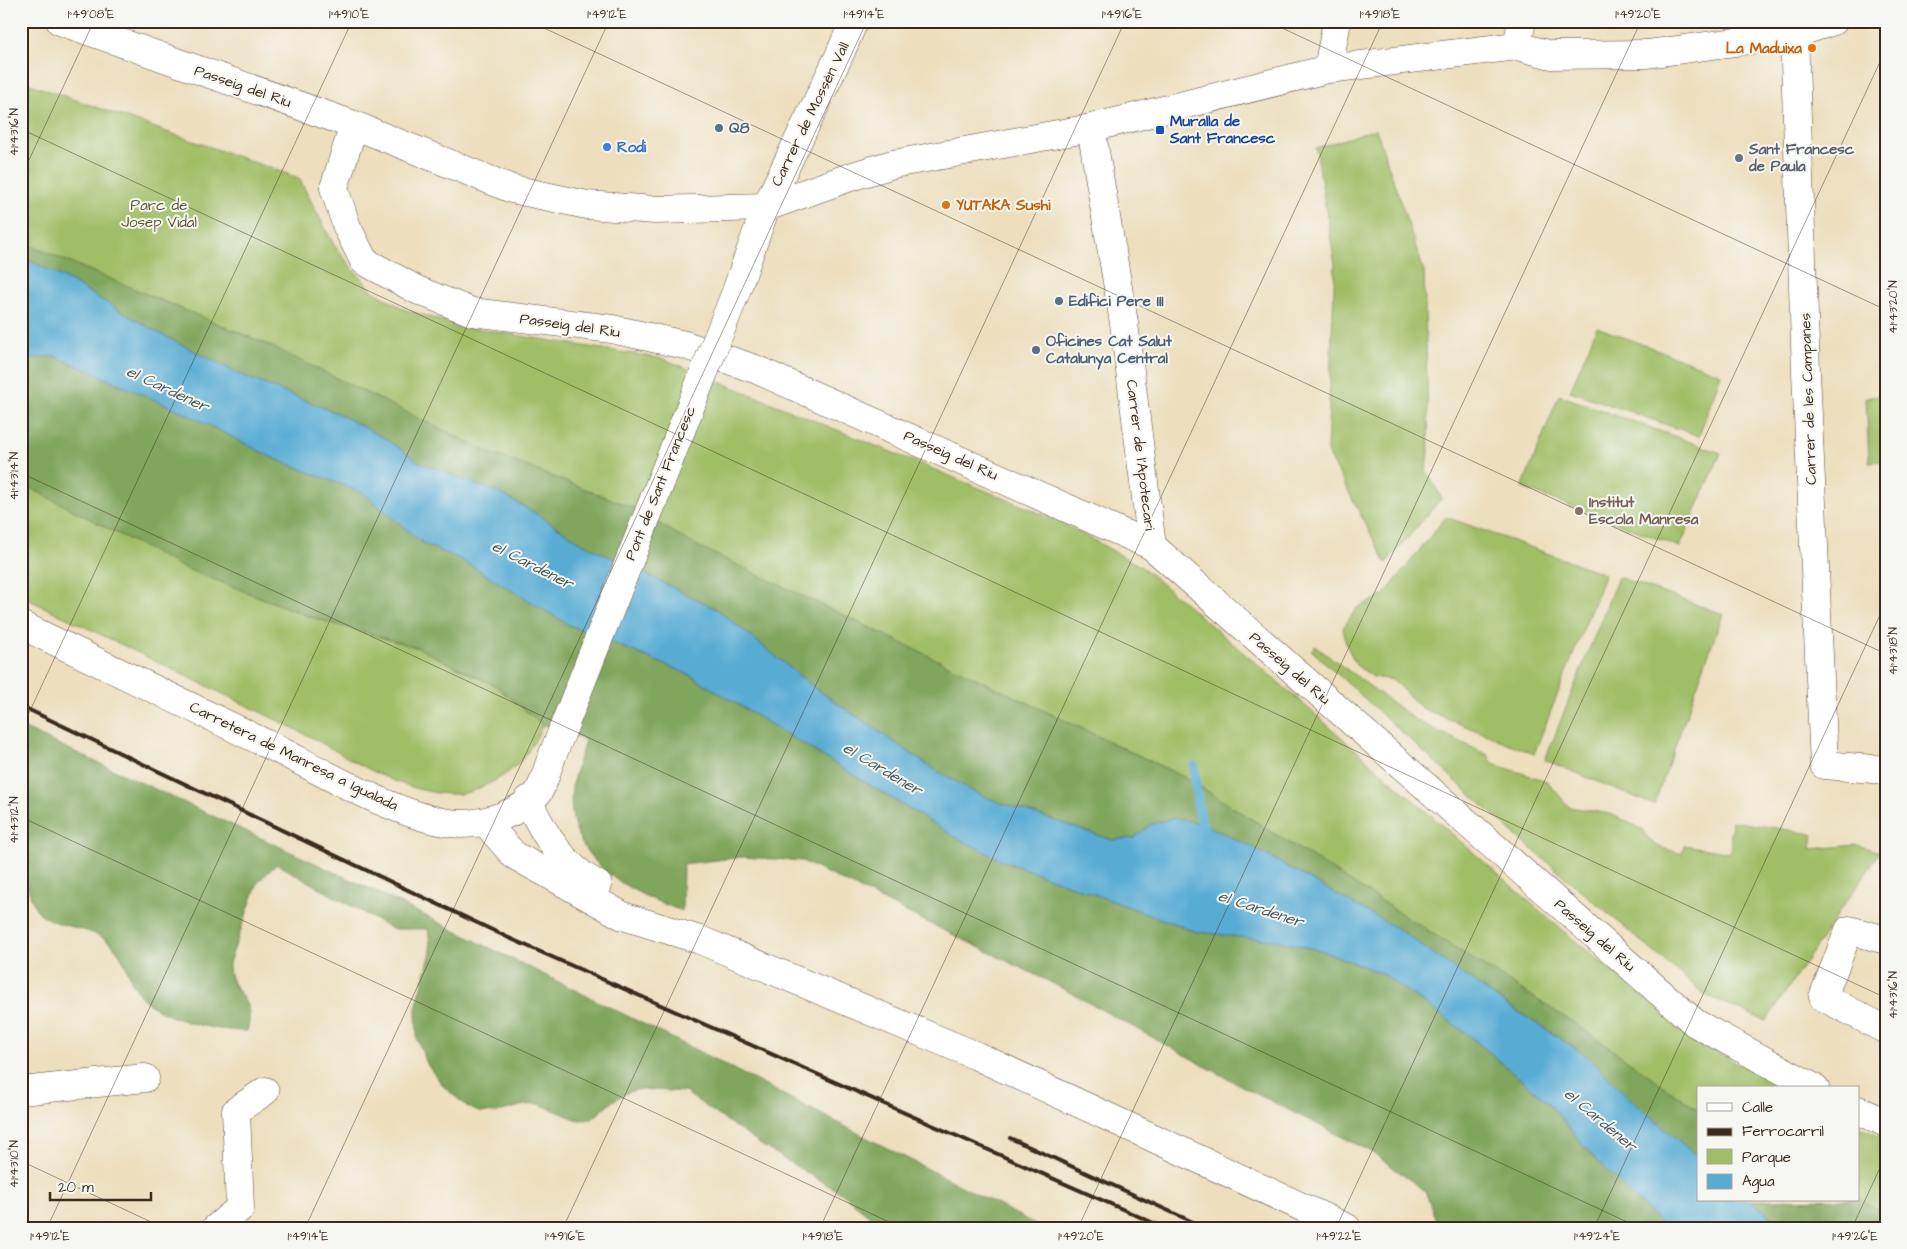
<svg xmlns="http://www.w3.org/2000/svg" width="1907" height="1249" font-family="'Architects Daughter',sans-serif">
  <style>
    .green { fill: #a0be66; stroke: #6e7442 }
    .forest { fill: #80a55b; stroke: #5e683c }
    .water { fill: #58acd4; stroke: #4a6b79 }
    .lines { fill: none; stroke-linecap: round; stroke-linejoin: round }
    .stream { stroke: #58acd4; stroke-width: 10 }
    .minor-casing { stroke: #564536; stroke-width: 29 }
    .minor { stroke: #fff; stroke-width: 28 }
    .rail { stroke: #3b2a1e; stroke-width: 4 }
    .minor-bridge-casing { stroke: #564536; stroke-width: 29; stroke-linecap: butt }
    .minor-bridge { stroke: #fff; stroke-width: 28 }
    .ticks { fill: none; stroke: #3b2a1e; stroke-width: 1; stroke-opacity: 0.45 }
    .food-dot { fill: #e8710a; stroke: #f6f6f2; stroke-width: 2 }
    .service-dot { fill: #5c6f8a; stroke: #f6f6f2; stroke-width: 2 }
    .transit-dot { fill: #1a4fb4; stroke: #f6f6f2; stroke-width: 2 }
    .shop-dot { fill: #3f7fe0; stroke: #f6f6f2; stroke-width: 2 }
    .worship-dot { fill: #6b7280; stroke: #f6f6f2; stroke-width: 2 }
    .education-dot { fill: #8d6e63; stroke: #f6f6f2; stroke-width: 2 }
    .labels { text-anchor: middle; stroke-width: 4; stroke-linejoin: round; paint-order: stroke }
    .food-label { font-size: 15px; font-weight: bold; fill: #c56008; stroke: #f6f6f2; text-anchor: end }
    .street-label { font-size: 15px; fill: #3b2a1e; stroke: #f6f6f2 }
    .transit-label { font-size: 15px; font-weight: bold; fill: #164399; stroke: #f6f6f2; text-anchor: start }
    .service-label { font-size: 15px; font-weight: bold; fill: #4e5e75; stroke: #f6f6f2; text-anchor: start }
    .shop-label { font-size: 15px; font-weight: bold; fill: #366cbe; stroke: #f6f6f2; text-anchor: start }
    .worship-label { font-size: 15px; font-weight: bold; fill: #5b616d; stroke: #f6f6f2; text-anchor: start }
    .park-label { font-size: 15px; fill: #595634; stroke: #f6f6f2 }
    .education-label { font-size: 15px; font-weight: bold; fill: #785e54; stroke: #f6f6f2; text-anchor: start }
    .water-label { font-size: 16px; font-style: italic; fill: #45585e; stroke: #f6f6f2 }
    .neatline { fill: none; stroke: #3b2a1e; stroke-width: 2 }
    .ticks-label { font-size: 12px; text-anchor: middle; fill: #3b2a1e }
  </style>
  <rect width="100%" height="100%" fill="#f6f6f2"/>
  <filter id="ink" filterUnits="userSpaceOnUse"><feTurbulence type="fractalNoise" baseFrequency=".02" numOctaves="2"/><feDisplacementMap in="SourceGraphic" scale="10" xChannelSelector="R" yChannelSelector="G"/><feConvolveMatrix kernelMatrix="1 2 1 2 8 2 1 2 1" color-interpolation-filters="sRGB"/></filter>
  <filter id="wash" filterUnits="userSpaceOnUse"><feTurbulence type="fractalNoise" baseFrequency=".0096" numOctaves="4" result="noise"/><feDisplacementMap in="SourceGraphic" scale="20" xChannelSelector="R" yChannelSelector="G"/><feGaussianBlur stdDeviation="1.12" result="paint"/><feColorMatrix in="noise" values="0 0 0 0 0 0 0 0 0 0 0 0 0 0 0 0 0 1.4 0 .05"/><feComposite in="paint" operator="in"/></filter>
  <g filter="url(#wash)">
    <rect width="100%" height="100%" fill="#eddfbe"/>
    <g class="green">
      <path d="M21,81l278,97 35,67 19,24 20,22 33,19 54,16 204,33 393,161 85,47 135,114 285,249 108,89 35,27 80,42h-87v22l-121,-85 -389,-246 -497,-236 -57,-35 -148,-57 -222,-108 -243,-101z"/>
      <path d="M1376,129l48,142 5,183 -3,17 16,27 -56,65 -59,-112 8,-186 -19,-117z"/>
      <path d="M1597,327l124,47 -22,62 -129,-45z"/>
      <path d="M1559,395l162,58 -41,94 -158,-59z"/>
      <path d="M1886,396v65l-17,1 -3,-65z"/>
      <path d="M21,483l161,84 129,50 107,31 78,38 47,39c-14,28 -25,45 -55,59 -8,4 -19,9 -28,10 -60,3 -115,-41 -167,-66 -90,-44 -181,-88 -272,-132z"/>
      <path d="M1446,517l159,57 -71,180 -113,-46 -28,-28 -20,-3 -17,-12 -10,-21 -3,-16 14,-20 27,-13z"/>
      <path d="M1618,577l105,37 -69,191 -109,-45z"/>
      <path d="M1315,646l102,75 71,34 5,9 54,17 22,26 42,7 33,16c5,17 23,19 38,24l2,-9 46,8 2,-32 81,13 -2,15 46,-4 23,7 -114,169 -61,-26 -183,-154 -211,-191z"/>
      <path d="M1858,1126l28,14v74l-28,-15z"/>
    </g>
    <g class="forest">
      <path d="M21,242l243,101 222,108 148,57 57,35 497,236 389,246 121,85v47l-70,-60 -42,-42 -261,-167 -71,-40 -103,-24 -17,14 -22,2 -114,-38 -24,-10 -42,-24 -117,-80 -97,-78 -136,-67 -47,-30 -34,-19 -82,-32 -33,-23 -49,-26 -96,-38 -86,-44 -87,-51 -47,-24z"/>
      <path d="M55,356l128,56 90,46 90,35 61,51 36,15 109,66 121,50 219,134 92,51 196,72 82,9 44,10 58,22 84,59 83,70 40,49 77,77h-230l2,-5 -12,-32 -53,-39 -123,-62 -193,-105 -254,-124 -59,-4 -60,7 -1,47c-61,-22 -122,-55 -109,-130 3,-14 9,-27 12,-41l-42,-15 -47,-39 -78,-38 -107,-31 -129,-50 -161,-84v-124z"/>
      <path d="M21,727l352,163 323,160 347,178h-158l-44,-35 -77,-46 -79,-55 -44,-3 -13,3 -15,9 -21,18 -14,1 -39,-16 -14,1 -31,8 -15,-1 -11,-5 -23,-19 -17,-22 -11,-27 -1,-31 15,-56 -3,-23h-36l-115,-65 -19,18 -29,81c-1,32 29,34 18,68 -32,0 -91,-11 -110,-40 -9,-14 -11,-31 -23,-44 -19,-21 -51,-17 -72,-32 -28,-20 -21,-152 -21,-188z"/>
      <path d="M1858,1199l28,15v14h-102l-33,-28z"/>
    </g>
    <path class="water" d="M21,256l47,24 87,51 86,44 96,38 49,26 33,23 82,32 34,19 47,30 136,67 97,78 117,80 42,24 24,10 114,38 22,-2 17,-14 23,-6 27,5 53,25 144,81 103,72 85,54 42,42 70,60v43h53l33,28h-119l-77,-77 -40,-49 -83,-70 -84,-59 -58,-22 -44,-10 -82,-9 -196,-72 -46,-23 -265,-162 -121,-50 -109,-66 -36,-15 -61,-51 -90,-35 -90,-46 -128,-56 -34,3z"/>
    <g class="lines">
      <path class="stream" d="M1194,766l4,41 7,30"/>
    </g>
  </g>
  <g filter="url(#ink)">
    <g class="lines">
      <defs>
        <g id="minor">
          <path d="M60,21l294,104 158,64 75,16 68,5 111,-3 87,-31 40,-12 198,-36 237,-59 189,-23 34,9 96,-1 147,-20 40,-13"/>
          <path d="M1791,21l3,13 12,338 18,393 62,5"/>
          <path d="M1517,46l5,-25"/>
          <path d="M1328,69l9,-48"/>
          <path d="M354,125l-20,63 13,39 17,34 53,29 55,22 140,17 73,16 70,24 397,177 543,477 120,65"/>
          <path d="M1091,128l33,195 28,223"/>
          <path d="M735,294l31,-87 73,-151 15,-35"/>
          <path d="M21,625c86,41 171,82 256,124 49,25 130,73 184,75 25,0 59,-11 76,-30 7,-9 10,-25 14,-35"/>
          <path d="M528,800c16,35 35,66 70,85"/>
          <path d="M485,822l29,33 109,61 77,24 277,116 370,172"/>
          <path d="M1886,940l-37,-10 -26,67 63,33"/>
          <path d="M21,1091l124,-13"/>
          <path d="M1858,1110l28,13"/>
          <path d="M216,1228l24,-20 -4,-97 29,-20"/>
        </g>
      </defs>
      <use href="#minor" class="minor-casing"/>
      <use href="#minor" class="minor"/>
      <g class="rail">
        <path d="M21,706l488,232 656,290"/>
        <path d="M1010,1138l196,90"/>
      </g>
      <defs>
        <path id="minor-bridge" d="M551,759l184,-465"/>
      </defs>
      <use href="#minor-bridge" class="minor-bridge-casing"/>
      <use href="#minor-bridge" class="minor-bridge"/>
    </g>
  </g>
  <path class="ticks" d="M529,21l1357,633M1267,21l619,289M21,129l1865,869M21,177l73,-156M21,473l1619,755M21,730l331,-709M21,817l881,411M21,1161l143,67M47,1228l562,-1207M305,1228l562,-1207M563,1228l562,-1207M820,1228l563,-1207M1078,1228l563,-1207M1336,1228l550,-1179M1594,1228l292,-626M1852,1228l34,-73"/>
  <g class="food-dot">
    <circle cx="1812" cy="48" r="5"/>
    <circle cx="946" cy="205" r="5"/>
  </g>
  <g class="service-dot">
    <circle cx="719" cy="128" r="5"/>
    <circle cx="1059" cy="301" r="5"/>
    <circle cx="1036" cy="350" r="5"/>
  </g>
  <rect class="transit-dot" x="1155" y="125" width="10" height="10" rx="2.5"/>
  <circle class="shop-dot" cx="607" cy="147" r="5"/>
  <circle class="worship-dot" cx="1739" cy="158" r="5"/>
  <circle class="education-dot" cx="1579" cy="511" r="5"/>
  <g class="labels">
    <g class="food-label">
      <text x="1802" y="53">La Maduixa</text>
      <text x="956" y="210" text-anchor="start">YUTAKA Sushi</text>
    </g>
    <g class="street-label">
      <text transform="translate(243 86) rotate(19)" y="5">Passeig del Riu</text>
      <text transform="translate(810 114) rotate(-64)" y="5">Carrer de Mossèn Vall</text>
      <text transform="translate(570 325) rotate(8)" y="5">Passeig del Riu</text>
      <text transform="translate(1808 399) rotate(-92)" y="5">Carrer de les Campanes</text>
      <text transform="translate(951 455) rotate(24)" y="5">Passeig del Riu</text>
      <text transform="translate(1141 455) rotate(83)" y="5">Carrer de l'Apotecari</text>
      <text transform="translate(660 483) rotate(-68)" y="5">Pont de Sant Francesc</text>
      <text transform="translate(1290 668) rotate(41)" y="5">Passeig del Riu</text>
      <text transform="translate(294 756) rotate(26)" y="5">Carretera de Manresa a Igualada</text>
      <text transform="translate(1595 935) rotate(41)" y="5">Passeig del Riu</text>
    </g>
    <g class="transit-label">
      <text x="1170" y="126">Muralla de<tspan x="1170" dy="17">Sant Francesc</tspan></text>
    </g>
    <g class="service-label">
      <text x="729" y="133">Q8</text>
      <text x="1069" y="306">Edifici Pere III</text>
      <text x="1046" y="346">Oficines Cat Salut<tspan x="1046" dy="17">Catalunya Central</tspan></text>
    </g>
    <g class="shop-label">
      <text x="617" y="152">Rodi</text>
    </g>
    <g class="worship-label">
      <text x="1749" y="154">Sant Francesc<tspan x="1749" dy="17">de Paula</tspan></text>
    </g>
    <g class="park-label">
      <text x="159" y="210">Parc de<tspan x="159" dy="17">Josep Vidal</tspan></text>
    </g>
    <g class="education-label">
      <text x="1589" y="507">Institut<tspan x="1589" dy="17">Escola Manresa</tspan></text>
    </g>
    <g class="water-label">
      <text transform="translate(168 388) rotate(25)" y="6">el Cardener</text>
      <text transform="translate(533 564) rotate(27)" y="6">el Cardener</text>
      <text transform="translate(883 768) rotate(31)" y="6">el Cardener</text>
      <text transform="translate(1261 908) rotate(18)" y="6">el Cardener</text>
      <text transform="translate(1601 1119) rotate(40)" y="6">el Cardener</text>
    </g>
  </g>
  <rect width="1907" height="1249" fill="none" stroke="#f6f6f2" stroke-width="55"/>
  <rect x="1697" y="1086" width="162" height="115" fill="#f6f6f2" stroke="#aba49d"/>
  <rect x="1707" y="1103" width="25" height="8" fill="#ffffff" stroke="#aba49d"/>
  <text x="1742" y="1112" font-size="15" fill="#3b2a1e">Calle</text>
  <rect x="1707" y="1128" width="25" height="8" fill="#3b2a1e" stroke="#aba49d"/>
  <text x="1742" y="1136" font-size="15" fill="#3b2a1e">Ferrocarril</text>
  <rect x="1707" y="1149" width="25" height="15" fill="#a0be66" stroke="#aba49d"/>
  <text x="1742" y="1162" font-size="15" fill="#3b2a1e">Parque</text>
  <rect x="1707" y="1174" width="25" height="15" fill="#58acd4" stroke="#aba49d"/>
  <text x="1742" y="1186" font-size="15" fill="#3b2a1e">Agua</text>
  <path d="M50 1192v8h101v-8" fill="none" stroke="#3b2a1e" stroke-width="2.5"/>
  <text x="58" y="1192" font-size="15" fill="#3b2a1e" stroke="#f6f6f2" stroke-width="4" paint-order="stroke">20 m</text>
  <rect x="28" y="28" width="1852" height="1194" class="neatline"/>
  <g class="ticks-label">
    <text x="91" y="18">1°49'08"E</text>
    <text x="349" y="18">1°49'10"E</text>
    <text x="607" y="18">1°49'12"E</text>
    <text x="864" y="18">1°49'14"E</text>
    <text x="1122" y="18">1°49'16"E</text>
    <text x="1380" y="18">1°49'18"E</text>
    <text x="1638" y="18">1°49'20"E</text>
    <text transform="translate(14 132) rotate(-90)" y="4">41°43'16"N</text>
    <text transform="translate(1893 307) rotate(-90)" y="4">41°43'20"N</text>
    <text transform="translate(14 476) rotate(-90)" y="4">41°43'14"N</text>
    <text transform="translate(1893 651) rotate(-90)" y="4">41°43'18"N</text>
    <text transform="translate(14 820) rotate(-90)" y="4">41°43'12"N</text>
    <text transform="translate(1893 995) rotate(-90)" y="4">41°43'16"N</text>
    <text transform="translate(14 1164) rotate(-90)" y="4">41°43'10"N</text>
    <text x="50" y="1240">1°49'12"E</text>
    <text x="308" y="1240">1°49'14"E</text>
    <text x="565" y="1240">1°49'16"E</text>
    <text x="823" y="1240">1°49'18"E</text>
    <text x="1081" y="1240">1°49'20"E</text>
    <text x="1339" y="1240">1°49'22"E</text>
    <text x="1597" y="1240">1°49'24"E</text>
    <text x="1855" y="1240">1°49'26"E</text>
  </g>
</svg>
